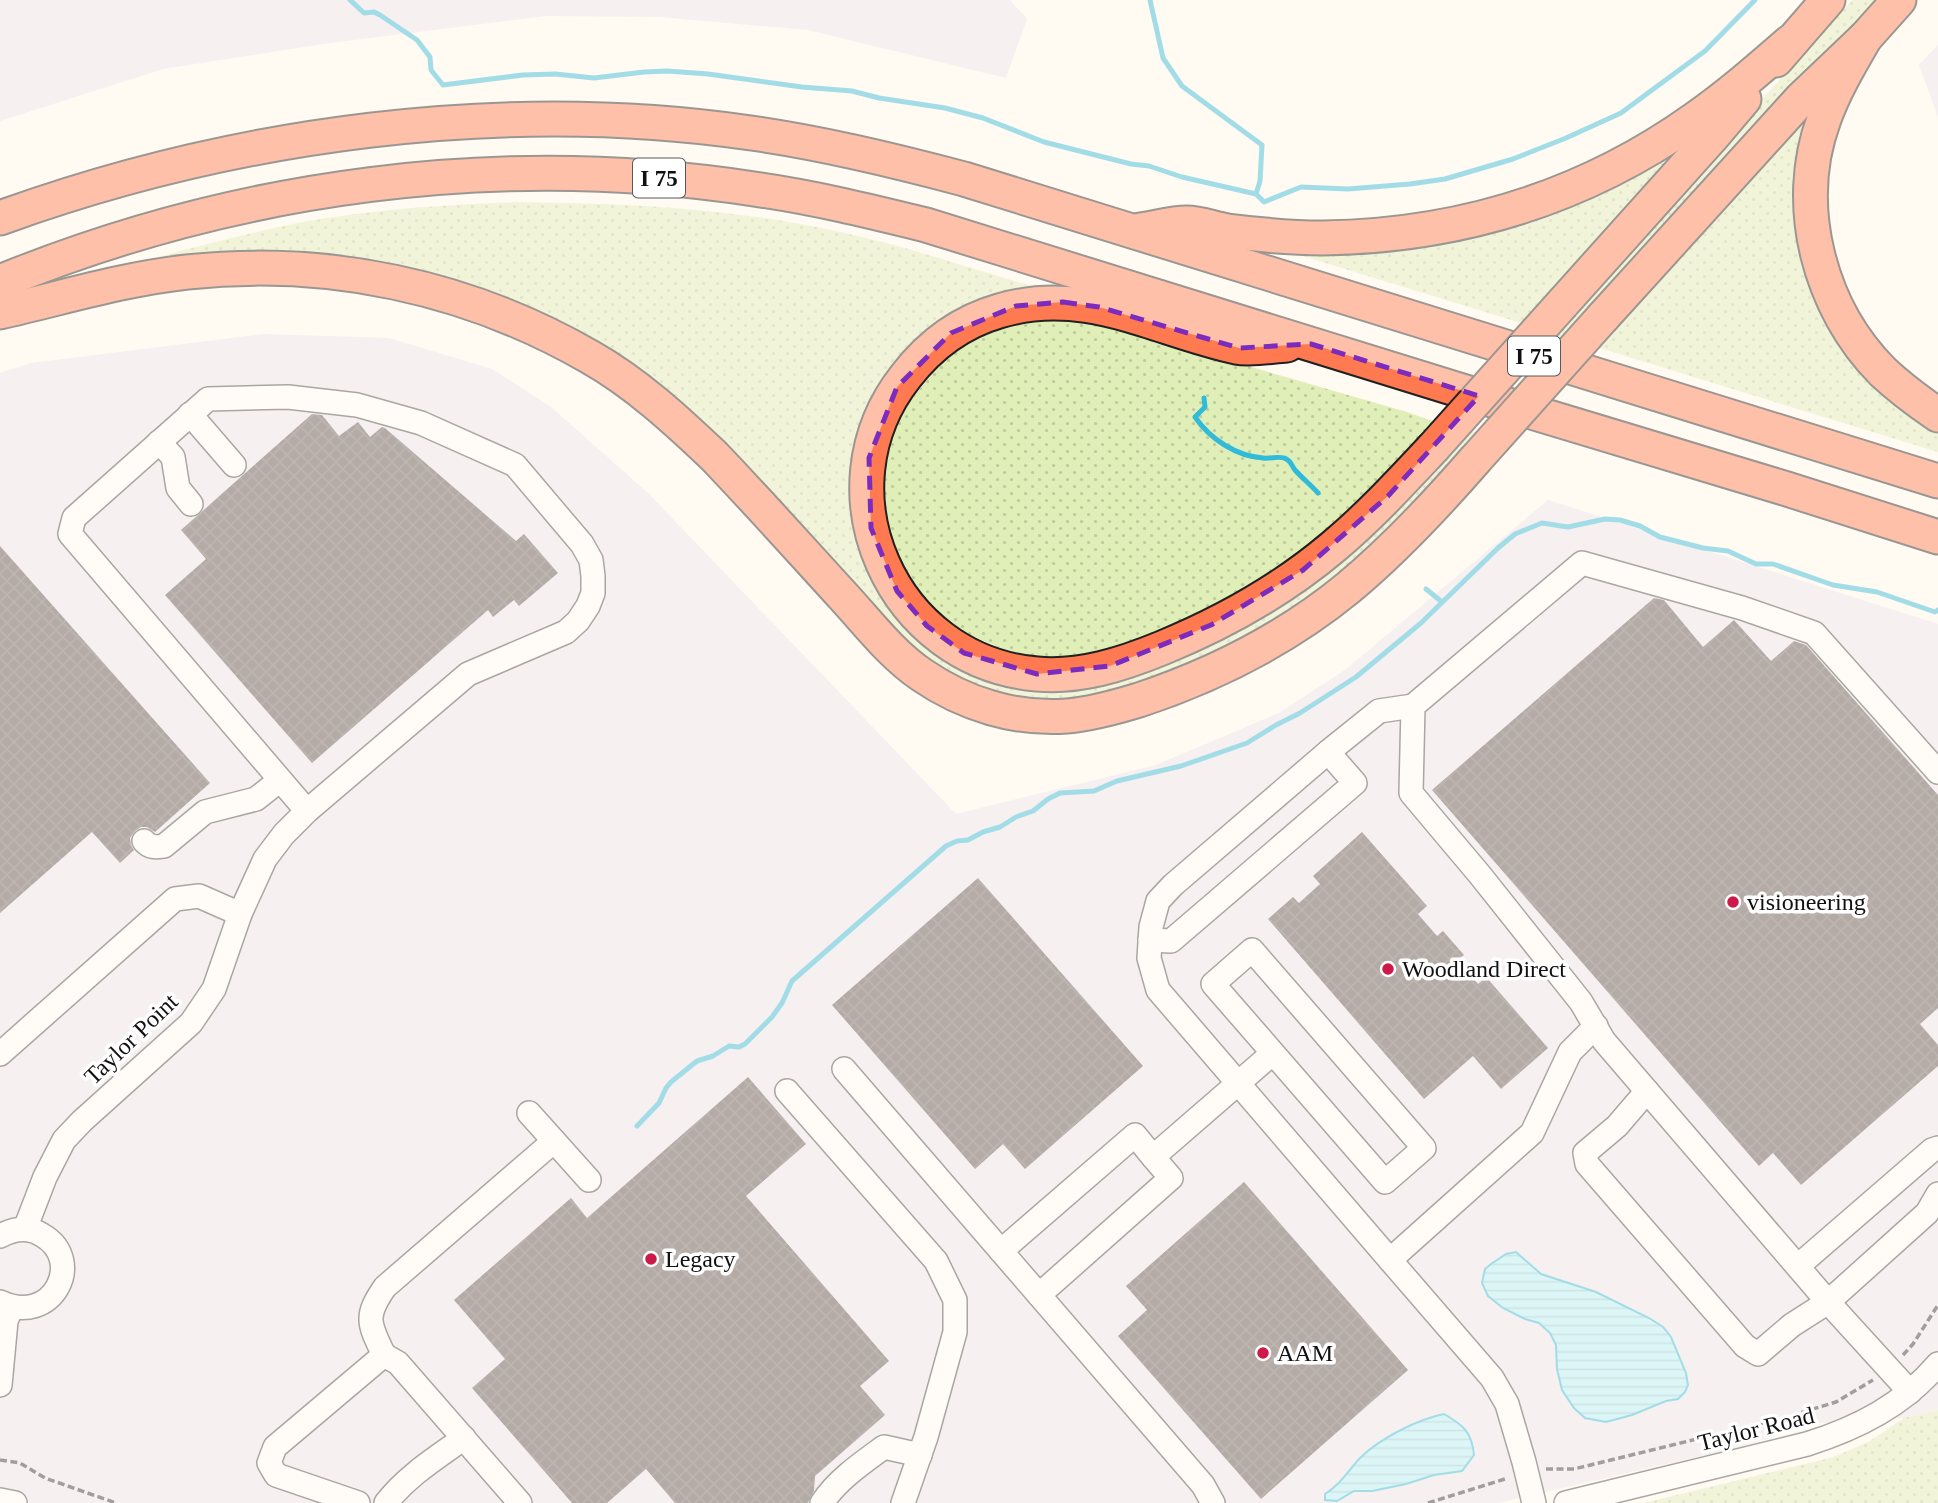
<svg xmlns="http://www.w3.org/2000/svg" width="1938" height="1503" font-family="'Times New Roman',serif">
  <style>
    .industrial { fill: #ebe4ef }
    .green { fill: url(#green-dots) }
    .water { fill: url(#water-rules); stroke: #32bbd9; stroke-width: 2 }
    .lines { fill: none; stroke-linecap: round; stroke-linejoin: round }
    .stream { stroke: #32bbd9; stroke-width: 5 }
    .building { fill: url(#building-cross-hatch) }
    .minor-casing { stroke: #434343; stroke-width: 26 }
    .highway-casing { stroke: #212121; stroke-width: 37 }
    .path { stroke: #323232; stroke-width: 3.5; stroke-dasharray: 7 3.5; stroke-linecap: butt }
    .minor { stroke: #fff; stroke-width: 23 }
    .highway { stroke: #ff7a50; stroke-width: 33 }
    .highway-bridge-casing { stroke: #212121; stroke-width: 37; stroke-linecap: butt }
    .highway-bridge { stroke: #ff7a50; stroke-width: 33 }
    .marked { fill: none; stroke: #7b2cbf; stroke-width: 5; stroke-dasharray: 14 9; stroke-linejoin: round }
    .poi-dot { fill: #cd1a4a; stroke: #fff; stroke-width: 2.5 }
    .labels { text-anchor: middle; stroke-width: 7; stroke-linejoin: round; paint-order: stroke }
    .shield { fill: #fff; stroke: #585858; stroke-width: 2 }
    .shield-label { font-size: 23px; font-weight: bold; fill: #101010 }
    .poi-label { font-size: 24px; fill: #101010; stroke: #fff; text-anchor: start }
    .street-label { font-size: 24px; fill: #101010; stroke: #fff }
  </style>
  <defs>
    <pattern id="green-dots" width="8" height="8" patternUnits="userSpaceOnUse" patternTransform="scale(1.75)"><rect width="8" height="8" fill="#e0eeb8"/><path d="M2 2h.1M6 6h.1" fill="none" stroke="#bfcb9d" stroke-width="1.8" stroke-linecap="round"/></pattern>
    <pattern id="water-rules" width="6" height="5" patternUnits="userSpaceOnUse" patternTransform="scale(1.75)"><rect width="6" height="5" fill="#b2f0fb"/><path d="M0 2.5h6" fill="none" stroke="#98cdd6"/></pattern>
    <pattern id="building-cross-hatch" width="8" height="8" patternUnits="userSpaceOnUse" patternTransform="scale(1.75)"><rect width="8" height="8" fill="#5a4d4b"/><path d="M0 0l8 8M0 8l8-8" fill="none" stroke="#6d6261"/></pattern>
  </defs>
  <rect width="100%" height="100%" fill="#fffaf2"/>
  <g class="industrial">
    <path d="M0,0h1010l17,19 -21,59 -198,-48 -148,-13 -114,-1 -216,27 -167,26 -163,52z"/>
    <path d="M1938,45v72l-19,-52z"/>
    <path d="M264,334l125,4 103,31 59,38 97,86 308,321 200,-49 123,-52 66,-43 203,-170 390,124v786l-34,8 -82,5 -95,27 -229,53h-1498v-1130l31,-10z"/>
  </g>
  <g class="green">
    <path d="M1852,0h25l-306,340 -20,-7z"/>
    <path d="M1809,108l-5,131 134,189v24l-342,-105z"/>
    <path d="M1675,147l7,5 -154,173 -235,-72 27,-4z"/>
    <path d="M514,202c108,1 216,6 322,29 67,14 133,37 199,56l-2,6 -86,29 -92,170 112,176 206,-11 291,-228 20,7 -97,102 -128,98 -151,63 -106,3 -84,-42 -178,-191 -227,-162 -372,-39 -2,-6c62,-16 124,-34 188,-44 62,-10 124,-13 187,-16z"/>
    <path d="M1058,320l48,5 301,87 31,11 -98,100 -95,69 -124,57 -56,10 -44,-5 -21,-6 -39,-17 -20,-13 -19,-19 -27,-44 -10,-43 -1,-47 12,-42 12,-20 30,-36 16,-14 18,-13 19,-9 44,-10z"/>
    <path d="M1938,1410v93h-294l190,-46 36,-16 34,-23z"/>
  </g>
  <g class="water">
    <path d="M1516,1252l25,22 55,18 53,26 14,9 8,10 15,36 2,12 -3,7 -7,7 -12,2 -34,14 -26,7 -21,-4 -11,-10 -12,-18 -5,-21 -1,-24 -6,-12 -11,-10 -14,-4 -22,-11 -15,-12 -6,-13 3,-14 6,-5 15,-10z"/>
    <path d="M1444,1414c19,11 28,18 30,41l-12,16 -28,4 -28,9 -34,7h-18l-17,10 -12,-1v-6c15,-9 23,-23 35,-36 19,-19 58,-39 84,-44z"/>
  </g>
  <g class="lines">
    <g class="stream">
      <path d="M350,0l14,13 10,-1 6,3 37,25 13,17 1,13 12,15 80,-10 32,-1 39,4 50,-6 23,-1 41,3 94,13 50,4 27,7 66,10 38,10 61,24 87,22 18,2 33,11 74,17 8,8 37,-15 47,2 62,-5 35,-5 68,-20 53,-21 55,-25 27,-20 57,-42 50,-51"/>
      <path d="M1150,0l13,58 19,28 80,59 -2,36 -4,13"/>
      <path d="M1204,398l1,9 -10,10c15,22 41,39 68,41 7,1 15,-2 21,0 7,2 7,7 11,12 7,8 16,15 23,23"/>
      <path d="M1426,589l16,13"/>
      <path d="M637,1126l22,-23 7,-15 5,-6 21,-17 5,-4 16,-5 16,-10 10,1 6,-3 27,-27 10,-14 10,-22 154,-135 11,-5 11,-1 15,-8 17,-5 16,-10 17,-6 15,-12 12,-6 34,-2 23,-10 64,-15 66,-23 29,-18 24,-12 56,-36 65,-54 77,-75 17,-14 27,-11 26,4 37,-8 15,1 20,6 20,11 43,11 25,3 28,13h17l60,21 44,7 58,20 3,-2"/>
    </g>
  </g>
  <g class="building">
    <path d="M312,414l10,1 17,21 19,-14 12,15 12,-10 3,1 131,113 8,-7 34,39 -39,33 -5,-6 -21,17 -5,-7 -176,153 -147,-168 41,-36 -25,-29z"/>
    <path d="M0,546l210,237 -55,49 -8,-5h-6l-6,4 -5,7 1,7 3,5 -14,13 -28,-31 -92,81z"/>
    <path d="M1654,598l10,2 39,47 31,-27 37,41 23,-20 12,4 132,150v213l-18,16 18,21v21l-137,119 -28,-32 -14,13 -327,-376z"/>
    <path d="M1362,832l65,74 -9,8 19,22 6,-5 21,24 -7,5 21,24 8,-7 62,71 -47,41 -28,-33 -49,43 -156,-180 25,-22 6,6 21,-19 -7,-8z"/>
    <path d="M978,878l165,188 -118,103 -22,-25 -28,25 -143,-164z"/>
    <path d="M748,1077l58,67 -60,52 143,165 -29,25 25,29 -70,61 -1,15 -6,12h-133l-29,-34 -39,34h-35l-100,-115 33,-29 -51,-59 117,-102 16,20z"/>
    <path d="M1244,1182l164,188 -147,129 -143,-163 29,-26 -21,-24z"/>
  </g>
  <g class="lines">
    <defs>
      <g id="minor">
        <path d="M190,414l44,51"/>
        <path d="M159,442l14,15 5,31 13,16"/>
        <path d="M1413,706l-34,5 -51,41 -155,133 -15,16 -7,26 -2,31 9,32 232,270 142,-127 38,-81 26,-26"/>
        <path d="M144,841c6,7 12,6 20,5l41,-34 51,-13 24,-19"/>
        <path d="M1150,940l21,1 184,-158 -27,-31"/>
        <path d="M0,1054l175,-155 24,-3 41,18"/>
        <path d="M844,1069l157,182 134,-116 18,22 120,-104 -60,-69 39,-34 172,198 -39,34 -112,-129"/>
        <path d="M787,1091l149,170 19,39v32l-29,105 -23,66"/>
        <path d="M1647,1091l-30,35 -32,27 2,11 158,182 13,8 34,-29 36,-23 99,-89 11,-19"/>
        <path d="M529,1113l60,67"/>
        <path d="M25,1229l20,-52 19,-37 18,-19 109,-98 23,-34 26,-75 25,-55 19,-25 23,-23 161,-137 98,-42 12,-11 10,-15 5,-13v-17l-2,-16 -9,-16 -67,-79 -94,-42 -64,-18 -69,-8 -80,2 -134,119 -4,16 237,277"/>
        <path d="M0,1236c13,-7 28,-10 42,-1 44,25 11,92 -42,67"/>
        <path d="M1001,1251l202,234 10,18"/>
        <path d="M1390,1260l102,118 15,26 17,58 10,41"/>
        <path d="M1798,1266l134,-116 6,-2"/>
        <path d="M1039,1295l132,-117 -18,-21"/>
        <path d="M384,1355c-15,-31 -20,-38 1,-68l169,-146"/>
        <path d="M0,1385l6,-64 6,-14"/>
        <path d="M1910,1392l-82,-90 -224,-261 -23,-39 -101,-127 -69,-82 2,-87 169,-143 160,45 72,25 124,139"/>
        <path d="M0,1500l15,3"/>
        <path d="M358,1503l-82,-28 -7,-12 6,-16 109,-92 14,8 122,140"/>
        <path d="M386,1503c21,-27 50,-45 78,-65"/>
        <path d="M822,1503c15,-23 40,-40 62,-56l36,8"/>
        <path d="M1566,1503l241,-59c51,-16 96,-39 131,-80"/>
      </g>
      <g id="highway">
        <path d="M1865,38c-15,26 -31,53 -41,81 -32,86 -5,189 59,253 17,16 36,30 55,43"/>
        <path d="M1776,60l52,-60"/>
        <path d="M0,218c235,-85 503,-121 751,-85 72,10 142,27 213,46l974,302"/>
        <path d="M1140,230c15,-2 31,-7 47,-7 13,0 28,6 41,8 32,4 64,7 95,7 136,-2 261,-40 372,-119 33,-23 64,-50 95,-77"/>
        <path d="M0,282c237,-97 500,-132 754,-93 58,8 115,22 172,36l536,166 325,98 151,48"/>
        <path d="M1562,304l149,-166 33,-39"/>
        <path d="M0,312c62,-14 123,-33 187,-40 140,-15 280,14 403,85 46,26 86,63 124,99 44,46 86,93 129,140 25,27 48,58 79,79 42,29 94,45 145,41 24,-2 49,-9 72,-16 75,-25 148,-62 209,-112 47,-39 87,-82 127,-128"/>
        <path d="M1603,317l197,-217 65,-62 34,-38"/>
        <path d="M1287,345c-16,1 -35,5 -51,2 -82,-18 -150,-62 -237,-36 -38,11 -69,34 -93,65 -91,115 -14,286 131,298 43,4 86,-10 125,-26 61,-25 120,-58 171,-101 36,-30 68,-65 100,-99"/>
      </g>
    </defs>
    <use href="#minor" class="minor-casing"/>
    <use href="#highway" class="highway-casing"/>
    <g class="path">
      <path d="M1903,1355l10,-11 25,-39"/>
      <path d="M0,1460l20,3 25,15 71,25"/>
      <path d="M1546,1469h28l209,-51 53,-16 37,-22"/>
      <path d="M1428,1503l80,-25"/>
    </g>
    <use href="#minor" class="minor"/>
    <use href="#highway" class="highway"/>
    <defs>
      <g id="highway-bridge">
        <path d="M1433,448l129,-144"/>
        <path d="M1475,460l128,-143"/>
      </g>
    </defs>
    <use href="#highway-bridge" class="highway-bridge-casing"/>
    <use href="#highway-bridge" class="highway-bridge"/>
  </g>
  <path d="M0 0H1938V1503H0ZM1063,302l36,5 140,41 72,-4 168,52 -91,100 -85,74 -92,55 -101,41 -73,8 -73,-21 -37,-27 -30,-35 -26,-63 -2,-70 28,-71 54,-54 65,-27z" fill="#fffaf2" fill-opacity=".55" fill-rule="evenodd"/>
  <path class="marked" d="M1063,302l36,5 140,41 72,-4 168,52 -91,100 -85,74 -92,55 -101,41 -73,8 -73,-21 -37,-27 -30,-35 -26,-63 -2,-70 28,-71 54,-54 65,-27z"/>
  <g class="poi-dot">
    <circle cx="1733" cy="902" r="7"/>
    <circle cx="1388" cy="969" r="7"/>
    <circle cx="651" cy="1259" r="7"/>
    <circle cx="1263" cy="1353" r="7"/>
  </g>
  <g class="labels">
    <g class="shield">
      <rect x="633" y="158.5" width="52" height="39" rx="5"/>
      <rect x="1508" y="336.5" width="52" height="39" rx="5"/>
    </g>
    <g class="shield-label">
      <text x="659" y="186">I 75</text>
      <text x="1534" y="364">I 75</text>
    </g>
    <g class="poi-label">
      <text x="1747" y="910">visioneering</text>
      <text x="1402" y="977">Woodland Direct</text>
      <text x="665" y="1267">Legacy</text>
      <text x="1277" y="1361">AAM</text>
    </g>
    <g class="street-label">
      <text transform="translate(131 1039) rotate(-44)" y="8">Taylor Point</text>
      <text transform="translate(1756 1429) rotate(-14)" y="8">Taylor Road</text>
    </g>
  </g>
</svg>
